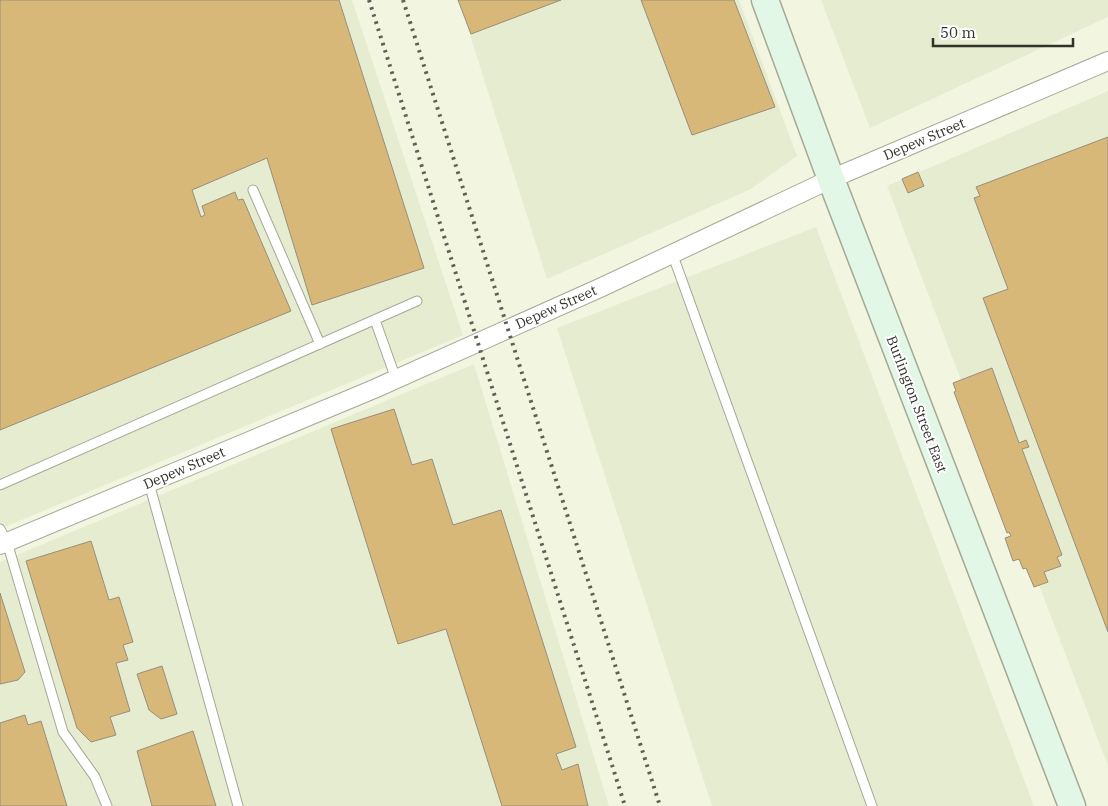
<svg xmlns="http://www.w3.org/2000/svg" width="1108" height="806" font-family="'IBM Plex Serif',serif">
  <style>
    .built { fill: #e6ecd0 }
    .building { fill: #d8b879; stroke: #978e7c }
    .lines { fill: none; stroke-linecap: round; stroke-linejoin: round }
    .lane-casing { stroke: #a4a895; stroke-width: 11 }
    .street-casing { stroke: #a4a895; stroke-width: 20 }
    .secondary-casing { stroke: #a4a895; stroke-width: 29 }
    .lane { stroke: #fff; stroke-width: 9 }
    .street { stroke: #fff; stroke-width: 18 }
    .secondary { stroke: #e2f7e6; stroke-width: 26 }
    .rail { stroke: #5f6156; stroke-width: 4; stroke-dasharray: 2.5 5; stroke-linecap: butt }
    .labels { text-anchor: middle; stroke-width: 4; stroke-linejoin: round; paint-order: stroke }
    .street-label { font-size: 14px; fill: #31332b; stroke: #fff }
  </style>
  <rect width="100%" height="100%" fill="#f2f6e1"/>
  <g class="built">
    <path d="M0,0h352l111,335 -463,194z"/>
    <path d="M459,0h280l58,156 -46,33 -204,90z"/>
    <path d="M821,0h287v17l-238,111z"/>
    <path d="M1108,91v675l-221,-580z"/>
    <path d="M816,227l218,579h-322l-155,-478z"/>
    <path d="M474,364l135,442h-609v-244z"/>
  </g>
  <g class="building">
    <path d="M0,0h339l85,268 -112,37 -45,-147 -75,32 9,27 4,-2 -3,-9 33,-14 3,8 5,-1 48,112 -291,119z"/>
    <path d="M458,0h103l-90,34z"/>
    <path d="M641,0h93l41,107 -83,28z"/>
    <path d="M1108,137v495l-125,-334 25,-9 -34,-91 6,-2 -4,-9z"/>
    <path d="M918,172l6,14 -16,7 -6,-14z"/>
    <path d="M992,368l27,75 7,-3 3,7 -7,2 40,106 -5,2 4,9 -17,6 4,10 -14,5 -8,-19 -3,1 -4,-10 -6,2 -8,-23 6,-2 -2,-4 -2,1 -53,-141 2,-1 -3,-8z"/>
    <path d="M394,409l18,56 20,-6 21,66 48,-15 75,237 -20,7 6,16 16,-6 10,42h-86l-56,-177 -48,15 -67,-215z"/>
    <path d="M91,541l18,59 10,-3 14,45 -10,3 5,15 -12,3 14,48 -20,6 6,18 -25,7 -14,-14 -51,-167z"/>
    <path d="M0,593l25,79 -7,8 -18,4z"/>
    <path d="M162,666l15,48 -16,5 -12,-9 -12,-36z"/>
    <path d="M25,715l3,10 13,-4 26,85h-67v-83z"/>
    <path d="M193,731l23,75h-64l-15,-55z"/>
  </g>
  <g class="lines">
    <defs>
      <g id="lane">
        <path d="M253,190l67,154"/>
        <path d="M672,253l200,553"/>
        <path d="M375,320l21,59"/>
        <path d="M149,483l89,323"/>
        <path d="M0,485l417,-184"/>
        <path d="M0,529l7,13 56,190 32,45 12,29"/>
      </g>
      <path id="street" d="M0,545l374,-156 228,-102 229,-108 277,-118"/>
      <path id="secondary" d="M765,0l66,179 241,627"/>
    </defs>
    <use href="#lane" class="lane-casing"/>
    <use href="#street" class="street-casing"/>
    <use href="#secondary" class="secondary-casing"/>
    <use href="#lane" class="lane"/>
    <use href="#street" class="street"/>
    <use href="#secondary" class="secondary"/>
    <g class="rail">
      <path d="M369,0l256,806"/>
      <path d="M403,0l257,806"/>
    </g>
  </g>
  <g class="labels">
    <g class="street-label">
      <text transform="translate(924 139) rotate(-23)" y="5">Depew Street</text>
      <text transform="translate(556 307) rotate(-24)" y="5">Depew Street</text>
      <text transform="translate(917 404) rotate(69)" y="5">Burlington Street East</text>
      <text transform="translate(184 468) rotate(-23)" y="5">Depew Street</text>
    </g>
  </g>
  <path d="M933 38v8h140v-8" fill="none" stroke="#31332b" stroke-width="2.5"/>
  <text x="940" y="38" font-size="15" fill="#31332b" stroke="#ffffff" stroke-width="4" paint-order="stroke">50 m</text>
</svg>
